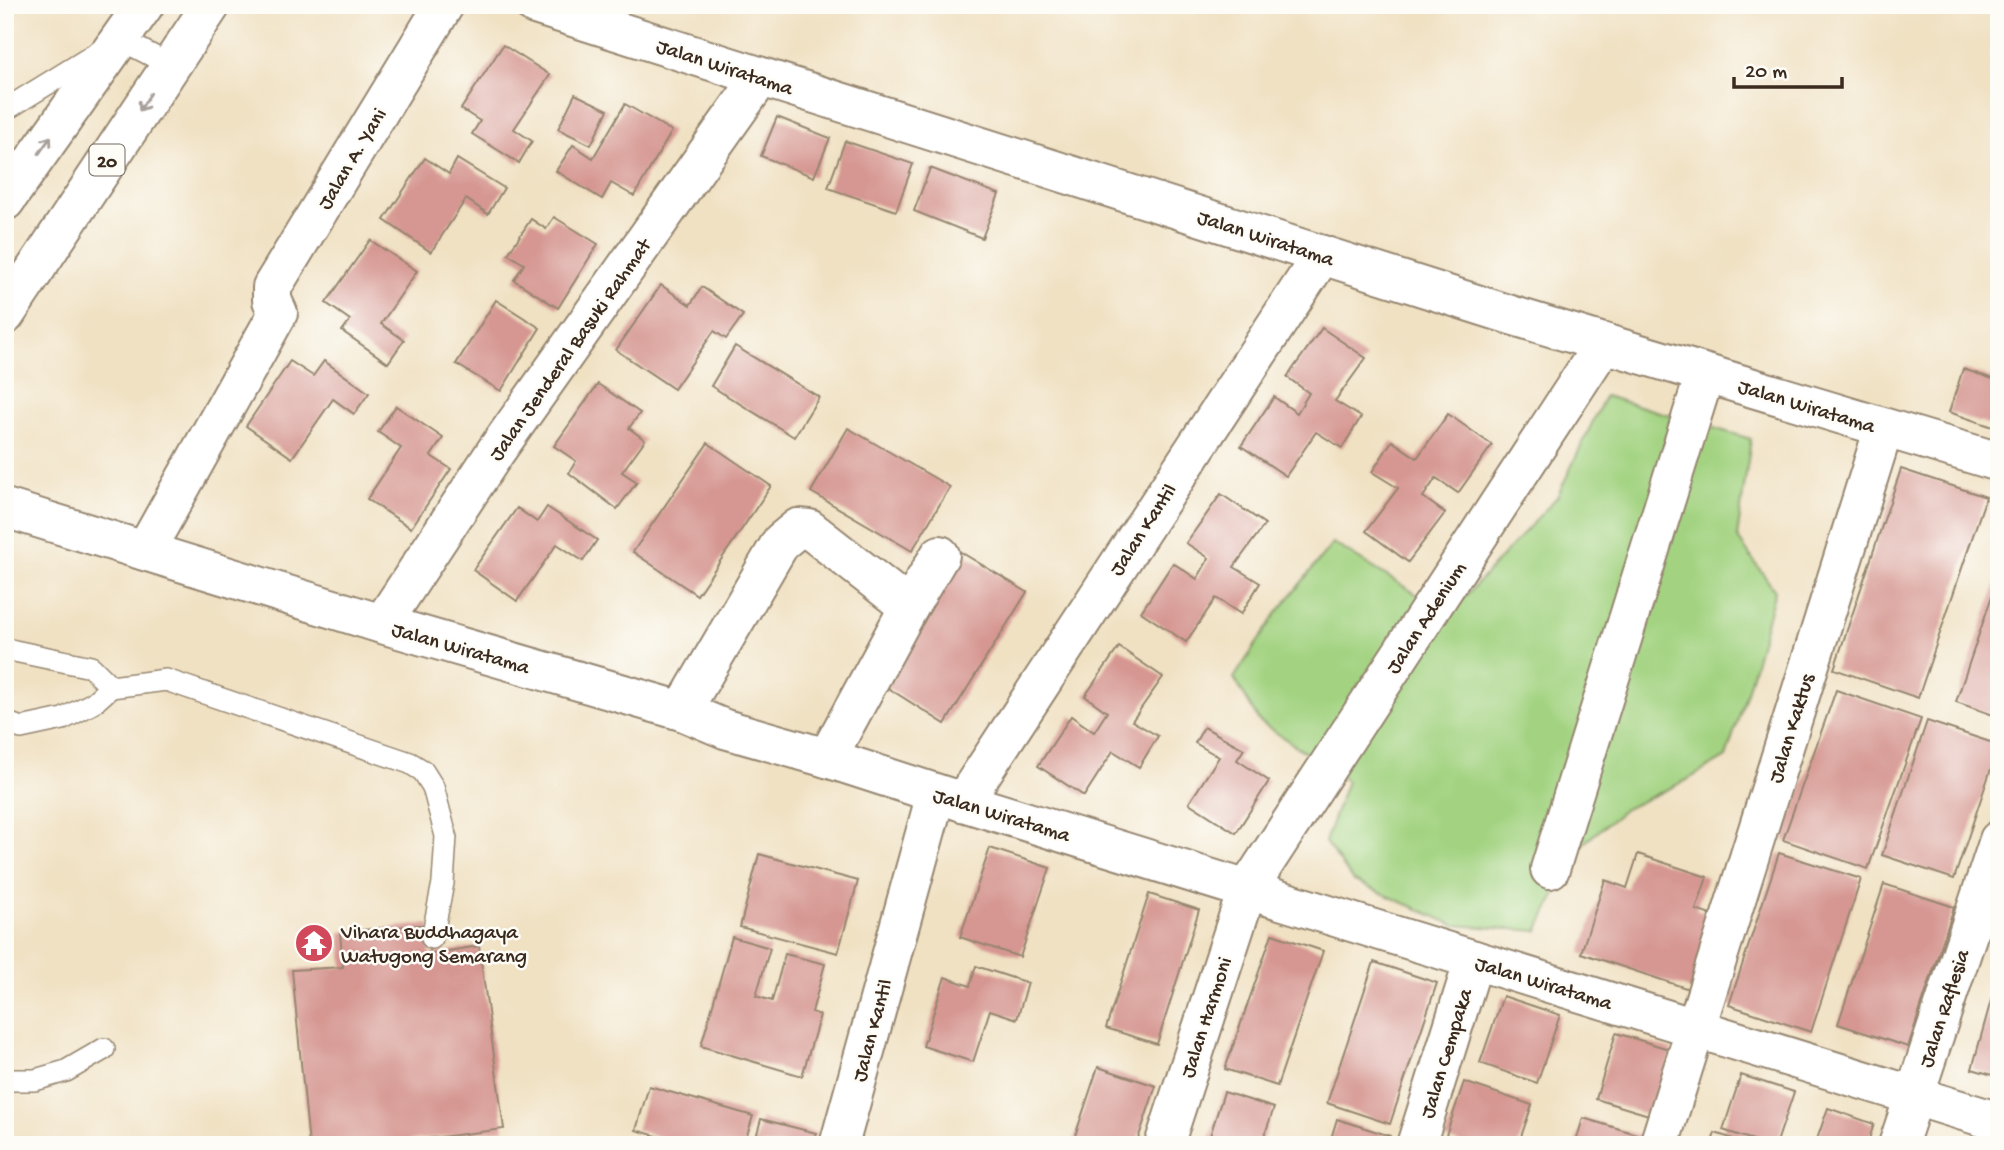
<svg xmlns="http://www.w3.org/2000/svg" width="2004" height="1150" font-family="'Gochi Hand',sans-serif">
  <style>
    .green { fill: #a3d381; stroke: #6f7e50; stroke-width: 2 }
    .building { fill: #d69691 }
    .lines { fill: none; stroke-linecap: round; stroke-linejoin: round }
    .service-casing { stroke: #968670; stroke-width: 24 }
    .minor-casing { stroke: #968670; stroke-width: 42 }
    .trunk-casing { stroke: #968670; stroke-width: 42 }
    .service { stroke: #fff; stroke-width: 21 }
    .minor { stroke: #fff; stroke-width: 38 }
    .trunk { stroke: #fff; stroke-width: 38 }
    .oneway { stroke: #a79f9a }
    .labels { text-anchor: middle; stroke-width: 5; stroke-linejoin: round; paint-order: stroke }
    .shield { fill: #fdfcf7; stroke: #75695f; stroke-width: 2 }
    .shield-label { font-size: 19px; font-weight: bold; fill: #3b2a1e }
    .street-label { font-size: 21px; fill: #3b2a1e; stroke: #fdfcf7 }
    .poi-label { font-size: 21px; fill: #3b2a1e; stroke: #fdfcf7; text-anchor: start }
  </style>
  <rect width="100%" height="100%" fill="#fdfcf7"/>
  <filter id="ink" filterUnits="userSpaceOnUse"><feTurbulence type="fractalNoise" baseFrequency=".0143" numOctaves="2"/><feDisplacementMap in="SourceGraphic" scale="14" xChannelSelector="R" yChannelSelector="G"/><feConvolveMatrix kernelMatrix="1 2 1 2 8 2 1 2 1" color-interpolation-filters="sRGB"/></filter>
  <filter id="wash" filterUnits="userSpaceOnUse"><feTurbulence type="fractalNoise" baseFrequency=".00686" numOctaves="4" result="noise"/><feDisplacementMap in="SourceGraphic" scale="28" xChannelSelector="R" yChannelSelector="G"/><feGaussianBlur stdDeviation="1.57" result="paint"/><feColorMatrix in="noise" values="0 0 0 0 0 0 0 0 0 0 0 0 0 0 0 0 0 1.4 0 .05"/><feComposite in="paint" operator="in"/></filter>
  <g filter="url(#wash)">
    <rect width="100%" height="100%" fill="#f0e1c3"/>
    <path class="green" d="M1605,396l146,43 -14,98 38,54 -28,101 -21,65 -41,24 -60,28 -48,40 -39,82 -84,-6 -100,-44 -29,-39 22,-61 -88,-60 -25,-43 42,-64 57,-71 116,71 108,-117z"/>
    <g id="blocks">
      <g class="building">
        <path d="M503,45l47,30 -36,54 18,12 -13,22 -47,-29 8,-13 -19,-12z"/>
        <path d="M575,94l33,16 -17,35 -33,-16z"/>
        <path d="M625,104l47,27 -38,65 -23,-13 -9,16 -46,-28 17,-26 20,13z"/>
        <path d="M777,117l53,21 -16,39 -53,-21z"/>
        <path d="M845,141l68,23 -17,47 -68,-23z"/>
        <path d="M425,158l24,16 8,-15 47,29 -16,26 -22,-15 -35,53 -47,-32z"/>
        <path d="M930,168l69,26 -17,44 -68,-27z"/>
        <path d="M554,217l44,27 -40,64 -44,-28 10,-16 -16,-10 23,-35 15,10z"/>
        <path d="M370,240l47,31 -36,53 23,16 -16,23 -46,-32 8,-11 -24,-17z"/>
        <path d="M661,285l29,20 12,-18 41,28 -17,24 -12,-8 -40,58 -58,-39z"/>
        <path d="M496,300l44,28 -39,63 -45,-27z"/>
        <path d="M1322,328l44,30 -31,43 26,16 -19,31 -26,-16 -30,44 -45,-30 33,-49 23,16 12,-20 -22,-16z"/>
        <path d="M735,346l84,51 -25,40 -83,-51z"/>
        <path d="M290,361l23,15 11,-15 45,32 -15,21 -21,-15 -41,59 -46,-32z"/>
        <path d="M1963,369l36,12v48l-50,-17z"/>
        <path d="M598,384l42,29 -11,15 16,12 -23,32 15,10 -20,27 -48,-36 7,-12 -22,-15z"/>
        <path d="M396,406l47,32 -12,18 20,13 -40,59 -44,-29 34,-51 -23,-16z"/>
        <path d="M1448,414l44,31 -34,48 -22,-15 -13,19 22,16 -37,49 -42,-31 32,-43 -26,-16 20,-31 25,17z"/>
        <path d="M848,428l102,59 -38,64 -101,-59z"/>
        <path d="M708,443l63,43 -74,109 -64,-43z"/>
        <path d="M1901,469l85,28 -68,201 -84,-29z"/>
        <path d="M1221,494l44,30 -31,43 26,16 -19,31 -25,-16 -30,44 -45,-30 32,-49 24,16 12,-21 -23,-15z"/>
        <path d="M547,507l50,33 -14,21 -26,-17 -40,57 -44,-31 44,-62 20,14z"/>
        <path d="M959,551l68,41 -82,132 -68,-43z"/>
        <path d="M1998,578h1v139l-43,-15z"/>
        <path d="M1119,647l44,30 -31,44 26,15 -19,31 -26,-16 -29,45 -46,-30 33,-50 23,16 13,-20 -22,-16z"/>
        <path d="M1836,690l85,29 -53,150 -85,-29z"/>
        <path d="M1927,721l72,24 -45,134 -72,-24z"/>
        <path d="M1204,727l40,22 -7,11 32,21 -33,52 -47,-30 30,-46 -24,-14z"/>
        <path d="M990,848l60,20 -30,89 -60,-20z"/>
        <path d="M1779,853l82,26 -50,153 -82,-27z"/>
        <path d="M759,854l99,27 -20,72 -98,-26z"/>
        <path d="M1638,854l69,23 -11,33 26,9 -24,73 -117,-39 24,-73 22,8z"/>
        <path d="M1884,884l70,23 -46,140 -70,-23z"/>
        <path d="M1149,894l50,16 -42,134 -51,-16z"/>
        <path d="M430,924v30l49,-8 25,183 -127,16h-68l-17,-175 51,-3 -3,-35z"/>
        <path d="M1272,934l51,17 -46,135 -52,-17z"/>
        <path d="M732,937l38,11 -14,48 16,5 13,-47 40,10 -13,48 8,3 -18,61 -101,-30z"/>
        <path d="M1374,962l63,21 -47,141 -63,-21z"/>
        <path d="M976,966l52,17 -11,36 -27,-9 -17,52 -50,-16 22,-69 25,9z"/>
        <path d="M1998,975h1v102l-27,-8z"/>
        <path d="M1503,996l57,19 -23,68 -57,-20z"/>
        <path d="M1616,1033l56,17 -20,66 -56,-17z"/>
        <path d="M1098,1067l58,19 -20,59h-64z"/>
        <path d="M1741,1075l53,17 -18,53h-8l-45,-15z"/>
        <path d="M1464,1082l68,23 -14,40h-54l-19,-7z"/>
        <path d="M649,1086l104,30 -9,29h-56l-52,-15z"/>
        <path d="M1224,1092l50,16 -13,37h-54z"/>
        <path d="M1828,1108l46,16 -7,21h-52z"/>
        <path d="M1583,1118l60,18 -2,9h-66z"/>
        <path d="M761,1119l55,14 -3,12h-59z"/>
        <path d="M1337,1119l53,17 -3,9h-58z"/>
        <path d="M1715,1133l34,11v1h-38z"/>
      </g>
    </g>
  </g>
  <g filter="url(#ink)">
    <use href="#blocks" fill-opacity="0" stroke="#968670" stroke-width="2"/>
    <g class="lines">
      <defs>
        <g id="service">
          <path d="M5,110l115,-71 50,26"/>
          <path d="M5,649l86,18 20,20"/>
          <path d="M5,722l16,6 42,-9 30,-16 18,-16 55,-7 244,83 13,8 10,16 13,49 -3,47 -11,55"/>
          <path d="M5,1080h30l31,-9 38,-22"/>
        </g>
        <g id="minor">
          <path d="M535,5l979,311 485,146"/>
          <path d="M5,508l377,116 300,87 43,18 102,29 136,44 1036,320"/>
          <path d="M145,551l133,-238 -6,-13v-13l172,-282"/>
          <path d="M909,607l31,-52"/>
          <path d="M382,624l114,-173 265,-374"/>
          <path d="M682,711l99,-169 17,-14 11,1 100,78 -82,151"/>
          <path d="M963,802l359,-547"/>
          <path d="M1550,869l155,-495"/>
          <path d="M839,1145l97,-351"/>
          <path d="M1164,1145l83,-255 357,-547"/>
          <path d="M1416,1145l58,-185"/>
          <path d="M1659,1145l225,-717"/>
          <path d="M1898,1145l101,-305"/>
        </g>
        <g id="trunk">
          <path d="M5,201l139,-196"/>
          <path d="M5,315l206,-310"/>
        </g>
      </defs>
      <use href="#service" class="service-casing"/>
      <use href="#minor" class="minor-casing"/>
      <use href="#trunk" class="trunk-casing"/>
      <use href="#service" class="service"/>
      <use href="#minor" class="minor"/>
      <use href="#trunk" class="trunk"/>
    </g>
    <defs><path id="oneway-shaft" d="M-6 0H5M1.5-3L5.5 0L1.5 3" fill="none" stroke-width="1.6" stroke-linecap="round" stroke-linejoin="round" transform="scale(1.75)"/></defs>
    <g class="oneway">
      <use href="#oneway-shaft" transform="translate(145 102) rotate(123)"/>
      <use href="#oneway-shaft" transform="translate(45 145) rotate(-55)"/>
    </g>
  </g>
  <defs>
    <symbol id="temple-disc" viewBox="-11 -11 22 22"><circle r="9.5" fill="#d1495b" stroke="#fdfcf7"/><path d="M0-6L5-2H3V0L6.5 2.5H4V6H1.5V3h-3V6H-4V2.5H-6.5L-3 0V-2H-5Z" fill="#fff"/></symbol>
  </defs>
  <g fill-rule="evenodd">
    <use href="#temple-disc" x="292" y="921" width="44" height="44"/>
  </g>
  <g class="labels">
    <rect class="shield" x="89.5" y="144.5" width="35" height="31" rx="5"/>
    <g class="shield-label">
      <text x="107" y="167">20</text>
    </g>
    <g class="street-label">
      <text transform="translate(725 66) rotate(18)" y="7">Jalan Wiratama</text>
      <text transform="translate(351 158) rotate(-59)" y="7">Jalan A. Yani</text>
      <text transform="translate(1266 237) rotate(18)" y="7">Jalan Wiratama</text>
      <text transform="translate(569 349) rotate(-55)" y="7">Jalan Jenderal Basuki Rahmat</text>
      <text transform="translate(1807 405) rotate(17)" y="7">Jalan Wiratama</text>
      <text transform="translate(1142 529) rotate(-57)" y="7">Jalan Kantil</text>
      <text transform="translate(1425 617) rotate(-57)" y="7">Jalan Adenium</text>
      <text transform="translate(461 647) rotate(16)" y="7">Jalan Wiratama</text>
      <text transform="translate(1790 728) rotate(-73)" y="7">Jalan Kaktus</text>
      <text transform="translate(1002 814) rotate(17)" y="7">Jalan Wiratama</text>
      <text transform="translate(1544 982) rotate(17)" y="7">Jalan Wiratama</text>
      <text transform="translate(1943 1008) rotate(-72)" y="7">Jalan Raflesia</text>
      <text transform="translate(1205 1017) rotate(-72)" y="7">Jalan Harmoni</text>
      <text transform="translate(871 1030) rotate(-75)" y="7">Jalan Kantil</text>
      <text transform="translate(1445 1053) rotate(-73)" y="7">Jalan Cempaka</text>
    </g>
    <g class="poi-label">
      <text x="341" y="938">Vihara Buddhagaya<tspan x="341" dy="24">Watugong Semarang</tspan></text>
    </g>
  </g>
  <rect width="2004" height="1150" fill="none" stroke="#fdfcf7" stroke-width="28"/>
  <path d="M1734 77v10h108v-10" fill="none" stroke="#3b2a1e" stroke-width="3.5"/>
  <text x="1745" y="77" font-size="21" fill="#3b2a1e" stroke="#fdfcf7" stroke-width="5" paint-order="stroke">20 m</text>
</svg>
